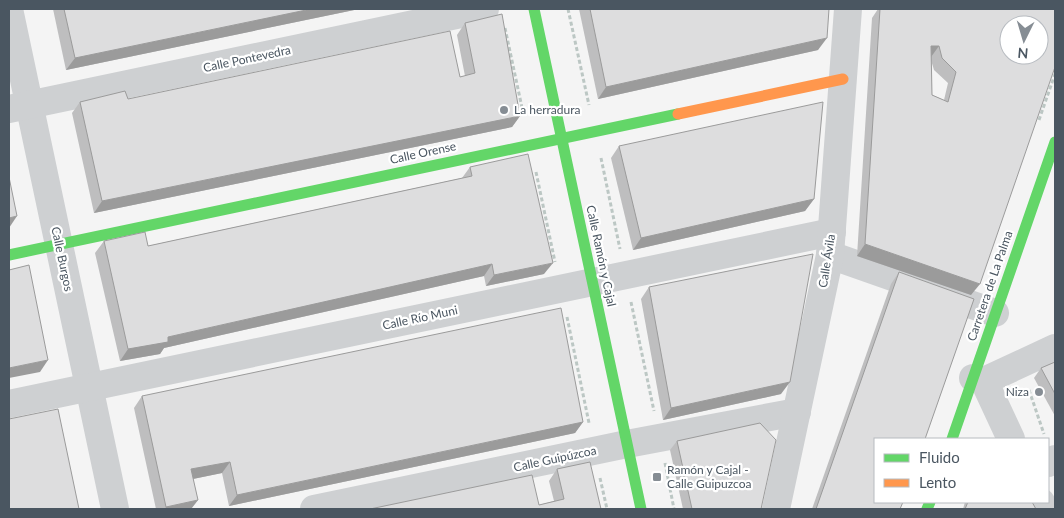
<svg xmlns="http://www.w3.org/2000/svg" width="1064" height="518" font-family="Lato,sans-serif">
  <style>
    .lines { fill: none; stroke-linecap: round; stroke-linejoin: round }
    .path { stroke: #bcc7c4; stroke-width: 3; stroke-dasharray: 4 2.5; stroke-linecap: butt }
    .street { stroke: #ced0d2; stroke-width: 28 }
    .fast { stroke: #63d668; stroke-width: 11 }
    .slow { stroke: #ff974d; stroke-width: 11 }
    .wall { fill: #bebebf; fill-rule: evenodd }
    .shaded-wall { fill: #9b9b9b }
    .building { fill: #ddddde; stroke: #9b9b9b; fill-rule: evenodd }
    .poi-dot { fill: #868d94; stroke: #fff; stroke-width: 2 }
    .labels { text-anchor: middle; stroke-width: 4.5; stroke-linejoin: round; paint-order: stroke }
    .street-label { font-size: 12px; fill: #4a5661; stroke: #fff }
    .poi-label { font-size: 12px; fill: #4a5661; stroke: #fff; text-anchor: start }
  </style>
  <rect width="100%" height="100%" fill="#f4f4f4"/>
  <g class="lines">
    <g class="path">
      <path d="M568,9l21,96"/>
      <path d="M505,28l19,89"/>
      <path d="M1039,120l16,-46"/>
      <path d="M601,158l19,91"/>
      <path d="M536,172l19,90"/>
      <path d="M631,302l23,109"/>
      <path d="M567,317l22,106"/>
      <path d="M1029,390l15,44"/>
      <path d="M665,463l9,46"/>
      <path d="M600,478l7,31"/>
    </g>
    <g class="street">
      <path d="M9,9l106,500"/>
      <path d="M9,109l476,-100"/>
      <path d="M830,255l165,58"/>
      <path d="M973,378l11,3 27,58"/>
      <path d="M984,381l71,-33"/>
      <path d="M9,404l823,-172"/>
      <path d="M1048,463l7,-4"/>
      <path d="M1041,502l4,7"/>
      <path d="M314,509l313,-65 170,-32"/>
      <path d="M776,509l54,-254 18,-246"/>
    </g>
    <g class="fast">
      <path d="M534,9l107,500"/>
      <path d="M9,255l669,-141"/>
      <path d="M952,439l103,-297"/>
      <path d="M927,509l3,-7"/>
    </g>
    <path class="slow" d="M678,114l165,-35"/>
  </g>
  <g class="wall">
    <path d="M53,9h306l-293,61z"/>
    <path d="M579,9h250l-11,41 -220,49z"/>
    <path d="M878,9h177l-84,286 -114,-39 15,-238zM931,60l3,10 14,13 -4,17 -12,-5z"/>
    <path d="M465,23l55,93 -8,11 -418,86 -22,-100 8,-11 380,-25 5,-1 -8,-41z"/>
    <path d="M619,146l195,53 -9,12 -172,39 -22,-92z"/>
    <path d="M470,167l74,107 -58,12 -2,-10 -320,72 -4,6 -40,7 -25,-108 9,-12 44,5 314,-68z"/>
    <path d="M899,272l1,237h-88l79,-225z"/>
    <path d="M649,287l132,107 -118,26 -22,-121z"/>
    <path d="M1055,362v54l-21,-38 7,-10z"/>
    <path d="M142,396l441,26 -8,11 -346,73 -7,-33 -29,6 5,21 -7,9h-35l-22,-101z"/>
    <path d="M677,441l84,68h-78l-13,-59z"/>
    <path d="M557,469l44,40 -62,-4 15,-4 -5,-20z"/>
    <path d="M965,502h67l4,7h-73z"/>
  </g>
  <g class="shaded-wall">
    <path d="M311,9h48l-293,61 9,-12z"/>
    <path d="M827,38l-9,12 -220,49 8,-12z"/>
    <path d="M931,46h8l-8,11z"/>
    <path d="M520,116l-8,11 -418,86 8,-12z"/>
    <path d="M814,199l-9,12 -172,39 8,-12z"/>
    <path d="M17,216l-8,12v-10z"/>
    <path d="M865,244l115,40 -9,11 -114,-39z"/>
    <path d="M553,263l-9,11 -58,12 8,-11z"/>
    <path d="M492,264l-8,12 -320,72 -4,6 -40,7 8,-12 40,-12z"/>
    <path d="M48,360l-8,12 -31,6v-10z"/>
    <path d="M790,382l-9,12 -118,26 8,-12z"/>
    <path d="M583,422l-8,11 -346,73 8,-11z"/>
    <path d="M230,462l-8,11 -39,8 8,-12z"/>
    <path d="M198,500l-7,9h-26l1,-2z"/>
  </g>
  <g class="building">
    <path d="M64,9h247l-236,49z"/>
    <path d="M590,9h239l-2,29 -221,49z"/>
    <path d="M880,9h175v58l-75,217 -115,-40zM1009,25h30v30h-30zM931,46h8l3,12 14,14 -8,30 -16,-7z"/>
    <path d="M502,14l18,102 -418,85 -22,-99 45,-11 3,8 322,-68 10,46 15,-4 -10,-50z"/>
    <path d="M823,102l-9,97 -173,39 -22,-92z"/>
    <path d="M528,154l25,109 -59,12 -2,-11 -324,73v5l-40,7 -24,-108 41,-9 3,14 324,-70 -2,-9z"/>
    <path d="M9,177l8,39 -8,2z"/>
    <path d="M813,254l-23,128 -119,26 -22,-121z"/>
    <path d="M29,265l19,95 -39,8v-98z"/>
    <path d="M899,272l75,27 -49,140h-50v63h28l-3,7h-84z"/>
    <path d="M561,308l22,114 -346,73 -7,-33 -39,7 7,31 -32,7 -24,-111z"/>
    <path d="M1055,362v32l-14,-26z"/>
    <path d="M58,409l21,100h-70v-90z"/>
    <path d="M760,423l16,17 -15,69h-69l-15,-68z"/>
    <path d="M590,462l11,47h-231l162,-34 7,30 25,-6 -7,-30z"/>
    <path d="M968,502h64l4,7h-71z"/>
  </g>
  <g class="poi-dot">
    <circle cx="504" cy="110" r="5"/>
    <circle cx="1039" cy="392" r="5"/>
    <rect x="652" y="472" width="10" height="10" rx="2.5"/>
  </g>
  <g class="labels">
    <g class="street-label">
      <text transform="translate(247 59) rotate(-12)" y="4">Calle Pontevedra</text>
      <text transform="translate(423 153) rotate(-12)" y="4">Calle Orense</text>
      <text transform="translate(601 256) rotate(78)" y="4">Calle Ramón y Cajal</text>
      <text transform="translate(62 259) rotate(78)" y="4">Calle Burgos</text>
      <text transform="translate(827 261) rotate(-81)" y="4">Calle Ávila</text>
      <text transform="translate(990 286) rotate(-71)" y="4">Carretera de La Palma</text>
      <text transform="translate(420 318) rotate(-12)" y="4">Calle Río Muni</text>
      <text transform="translate(555 459) rotate(-12)" y="4">Calle Guipúzcoa</text>
    </g>
    <g class="poi-label">
      <text x="514" y="114">La herradura</text>
      <text x="1029" y="396" text-anchor="end">Niza</text>
      <text x="667" y="474">Ramón y Cajal -<tspan x="667" dy="14">Calle Guipuzcoa</tspan></text>
    </g>
  </g>
  <rect width="1064" height="518" fill="none" stroke="#4a5661" stroke-width="20"/>
  <rect x="874" y="438" width="175" height="65" fill="#ffffff" stroke="#b7bbc0"/>
  <rect x="884" y="454" width="25" height="8" fill="#63d668" stroke="#b7bbc0"/>
  <text x="919" y="463" font-size="15" fill="#4a5661">Fluido</text>
  <rect x="884" y="479" width="25" height="8" fill="#ff974d" stroke="#b7bbc0"/>
  <text x="919" y="488" font-size="15" fill="#4a5661">Lento</text>
  <g transform="translate(1024 40) rotate(185)"><circle r="24" fill="#ffffff" stroke="#b7bbc0"/>
  <path d="M0-4L9 19L0 12L-9 19Z" fill="#868d94"/>
  <text y="-8" font-size="14" font-weight="bold" text-anchor="middle" fill="#4a5661">N</text>
  </g>
</svg>
